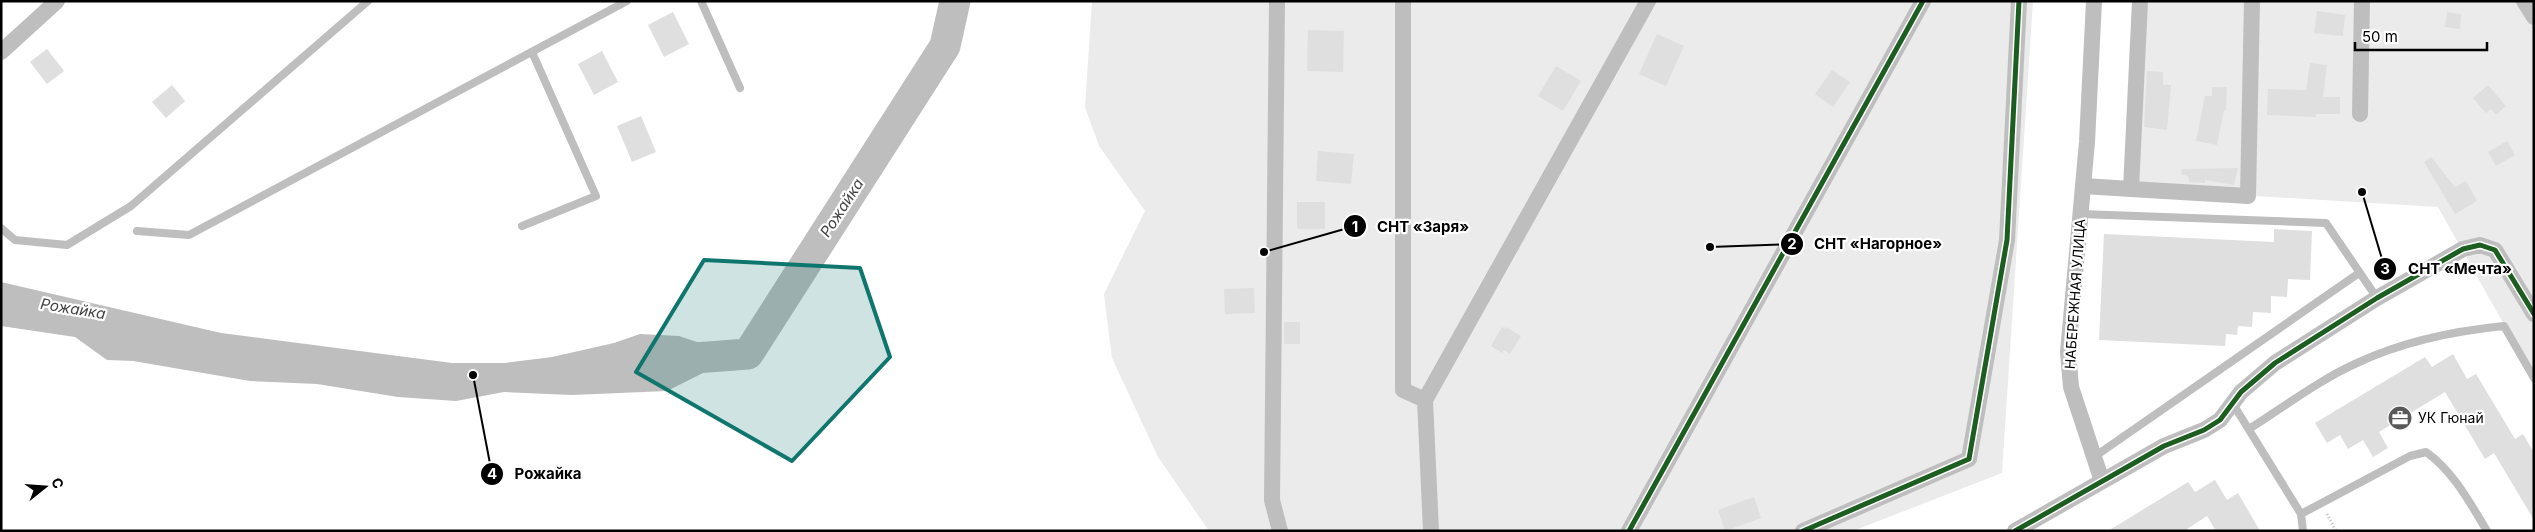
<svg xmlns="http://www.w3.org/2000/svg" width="2535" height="532" font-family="Inter,sans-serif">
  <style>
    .green { fill: #ebebeb }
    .water { fill: #bebebe }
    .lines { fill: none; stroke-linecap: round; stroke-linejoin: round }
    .river { stroke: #bebebe; stroke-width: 31 }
    .building { fill: #dfdfdf }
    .path { stroke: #b9b9b9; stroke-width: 3; stroke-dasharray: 1 2.5; stroke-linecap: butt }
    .service { stroke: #bebebe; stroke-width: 8 }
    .minor { stroke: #bebebe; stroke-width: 16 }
    .cycleway-casing { stroke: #fff; stroke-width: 8 }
    .cycleway { stroke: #1b5e20; stroke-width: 5 }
    .marked { fill: #0f766e; fill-opacity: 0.2; stroke: #0f766e; stroke-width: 4; stroke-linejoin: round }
    .labels { text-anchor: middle; stroke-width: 4.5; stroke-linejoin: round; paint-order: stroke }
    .street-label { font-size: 14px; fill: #000; stroke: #fff }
    .poi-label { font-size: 14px; fill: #000; stroke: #fff; text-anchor: start }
    .water-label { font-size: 15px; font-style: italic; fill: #434343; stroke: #fff }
    .leader { fill: none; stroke: #000; stroke-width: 2 }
    .callout-dot { fill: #000; stroke: #fff; stroke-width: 2 }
    .mark-label { font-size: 15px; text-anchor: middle; font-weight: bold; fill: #fff }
    .callout-label { font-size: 15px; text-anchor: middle; font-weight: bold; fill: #000; stroke: #fff; stroke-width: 4.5; stroke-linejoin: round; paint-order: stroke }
  </style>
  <rect width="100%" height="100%" fill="#fff"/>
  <g class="green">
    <path d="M1092,1h941l-31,472 -149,58h-644l-51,-74 -46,-99 -8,-64 41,-83 -46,-65 -14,-39z"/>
    <path d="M2135,1h399v377l-96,-171 -314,-19z"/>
  </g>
  <path class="water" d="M1,282l220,51 231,30h53l47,-6 62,-14 26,-9 39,2 30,10 2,18 -8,9 -36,18 -95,4 -68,-3 -48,9 -58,-4 -81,-13 -67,-3 -117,-20 -26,-1 -32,-23 -74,-11z"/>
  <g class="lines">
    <path class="river" d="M668,360l80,-6 197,-308 10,-45"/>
  </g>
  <g class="building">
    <path d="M2317,11l28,4 -2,21 -29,-3z"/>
    <path d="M673,12l16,32 -25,13 -16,-32z"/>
    <path d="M2447,12l14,2 -1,15 -15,-2z"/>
    <path d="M1308,30l36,1 -1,41 -36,-1z"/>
    <path d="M1657,34l27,12 -18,40 -27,-12z"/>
    <path d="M47,49l17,22 -17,13 -17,-22z"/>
    <path d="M602,51l16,31 -24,13 -16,-31z"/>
    <path d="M2310,63l17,2 -4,32h17v17h-24v3l-49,-2 1,-26 38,1z"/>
    <path d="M1556,66l25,15 -18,30 -25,-15z"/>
    <path d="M1832,70l18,12 -17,25 -18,-13z"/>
    <path d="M2147,71l16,1v13h8l-4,45 -23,-3z"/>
    <path d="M172,85l13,16 -19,17 -14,-16z"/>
    <path d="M2488,85l18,21 -10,9 -5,-6 -5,4 -13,-15z"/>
    <path d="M2212,87h15l-1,23h-2l-7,35 -21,-4 9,-45h7z"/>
    <path d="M641,116l15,36 -24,10 -15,-36z"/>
    <path d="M2507,141l8,14 -19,11 -8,-14z"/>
    <path d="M1318,151l36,3 -3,30 -35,-3z"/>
    <path d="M2431,157l24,30 11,-6 11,20 -22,13 -31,-52z"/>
    <path d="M2238,168l-4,17 -29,-5v3l-16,-1 -1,-6 -7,-2 1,-5z"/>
    <rect x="1297" y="202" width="28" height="27"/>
    <path d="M2274,229l38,2 -2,49 -22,-1 -1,18 -16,-1v17l-18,-1 -1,15 -14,-1 -1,9 -11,-1 -1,12 -126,-6 5,-106 170,8z"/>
    <path d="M1254,288l1,25 -30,1 -1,-25z"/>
    <rect x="1284" y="322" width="16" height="22"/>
    <path d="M1502,327l3,2 1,-2 15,9 -11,18 -6,-4 -2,3 -11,-7z"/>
    <path d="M2453,354l14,25 9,-5 39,65 8,-5 11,19v67l-40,-67 -9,6 -40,-67 -66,40 9,16 -15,9 -10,-17 -15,9 -8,-14 -13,8 -12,-20 110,-66 7,10z"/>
    <path d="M2215,480l12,20 11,-7 22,38h-44l-9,-15 -23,15h-76l80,-49 7,10z"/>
    <path d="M1754,497l7,21 -36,13 -7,-21z"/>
  </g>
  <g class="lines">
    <path class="path" d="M2327,514l9,17"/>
    <g class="service">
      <path d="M701,1l39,87"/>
      <path d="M2081,214l245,9 51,75"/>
      <path d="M522,226l74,-30 -64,-144"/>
      <path d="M1,228l14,12 52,5 64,-39 237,-205"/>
      <path d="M137,231l52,4 438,-234"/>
      <path d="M2233,404l68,110 2,17"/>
      <path d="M2249,429c35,-22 70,-49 108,-66 47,-22 96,-32 147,-37l30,52"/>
      <path d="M2094,457l265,-184"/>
      <path d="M2301,514l109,-58 16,-4c27,19 44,51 61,79"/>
    </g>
    <g class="minor">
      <path d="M1277,1l-5,499 8,31"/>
      <path d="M1403,1v389l22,10"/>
      <path d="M2094,1l-7,141 -19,210 3,35 31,94"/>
      <path d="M2140,1l-9,188 117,7 4,-195"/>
      <path d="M2524,1l10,16"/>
      <path d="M1,52l56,-51"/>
      <path d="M2360,114l2,-113"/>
      <path d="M2083,186l48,3"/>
      <path d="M1431,531l-6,-131 223,-399"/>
      <path d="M1629,531l294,-530"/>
      <path d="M1803,531l166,-72 38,-219 12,-239"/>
      <path d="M2015,531l149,-85 40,-16 16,-10 21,-28 34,-29 102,-65 86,-49 17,-4 15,5 39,64"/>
    </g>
    <defs>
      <g id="cycleway">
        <path d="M1629,531l294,-530"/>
        <path d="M1803,531l166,-72 38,-219 12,-239"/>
        <path d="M2015,531l149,-85 40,-16 16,-10 21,-28 34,-29 102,-65 86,-49 17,-4 15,5 39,64"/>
      </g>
    </defs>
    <use href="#cycleway" class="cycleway-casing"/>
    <use href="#cycleway" class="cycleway"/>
  </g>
  <path class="marked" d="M704,260l156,8 30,89 -98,104 -156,-89z"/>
  <defs>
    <symbol id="office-disc" viewBox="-11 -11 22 22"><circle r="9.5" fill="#595959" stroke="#fff"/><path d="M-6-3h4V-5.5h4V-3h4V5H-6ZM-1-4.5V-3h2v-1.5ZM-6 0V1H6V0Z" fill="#fff"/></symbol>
  </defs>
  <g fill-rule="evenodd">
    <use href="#office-disc" x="2386" y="404" width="28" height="28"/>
  </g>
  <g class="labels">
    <g class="street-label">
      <text transform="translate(2075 294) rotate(-86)" y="5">НАБЕРЕЖНАЯ УЛИЦА</text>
    </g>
    <g class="poi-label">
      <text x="2418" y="423">УК Гюнай</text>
    </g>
    <g class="water-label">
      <text transform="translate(842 208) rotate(-57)" y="5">Рожайка</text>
      <text transform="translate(73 309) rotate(9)" y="5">Рожайка</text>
    </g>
  </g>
  <path class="leader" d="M1264 252L1355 226M1710 247L1792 244M2362 192L2385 269M473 375L492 474"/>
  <g class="callout-dot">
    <circle cx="1264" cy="252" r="5"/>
    <circle cx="1710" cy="247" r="5"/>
    <circle cx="2362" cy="192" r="5"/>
    <circle cx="473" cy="375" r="5"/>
    <circle cx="1355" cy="226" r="12"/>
    <circle cx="1792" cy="244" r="12"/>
    <circle cx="2385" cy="269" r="12"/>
    <circle cx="492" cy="474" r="12"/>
  </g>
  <g class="mark-label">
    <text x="1355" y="232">1</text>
    <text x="1792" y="249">2</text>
    <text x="2385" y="274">3</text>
    <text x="492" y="479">4</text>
  </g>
  <g class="callout-label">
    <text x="1423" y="232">СНТ «Заря»</text>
    <text x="1878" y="249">СНТ «Нагорное»</text>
    <text x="2460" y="274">СНТ «Мечта»</text>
    <text x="548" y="479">Рожайка</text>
  </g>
  <rect width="2535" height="532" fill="none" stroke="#000000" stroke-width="5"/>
  <g transform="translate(45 487) rotate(73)" stroke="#ffffff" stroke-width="4" paint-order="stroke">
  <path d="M0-4L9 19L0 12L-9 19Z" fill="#000000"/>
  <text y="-8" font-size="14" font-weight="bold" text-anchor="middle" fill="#000000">С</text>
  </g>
  <path d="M2355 42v8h132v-8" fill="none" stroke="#000000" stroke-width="2.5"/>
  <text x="2362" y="42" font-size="15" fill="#000000" stroke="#ffffff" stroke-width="4" paint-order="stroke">50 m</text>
</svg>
